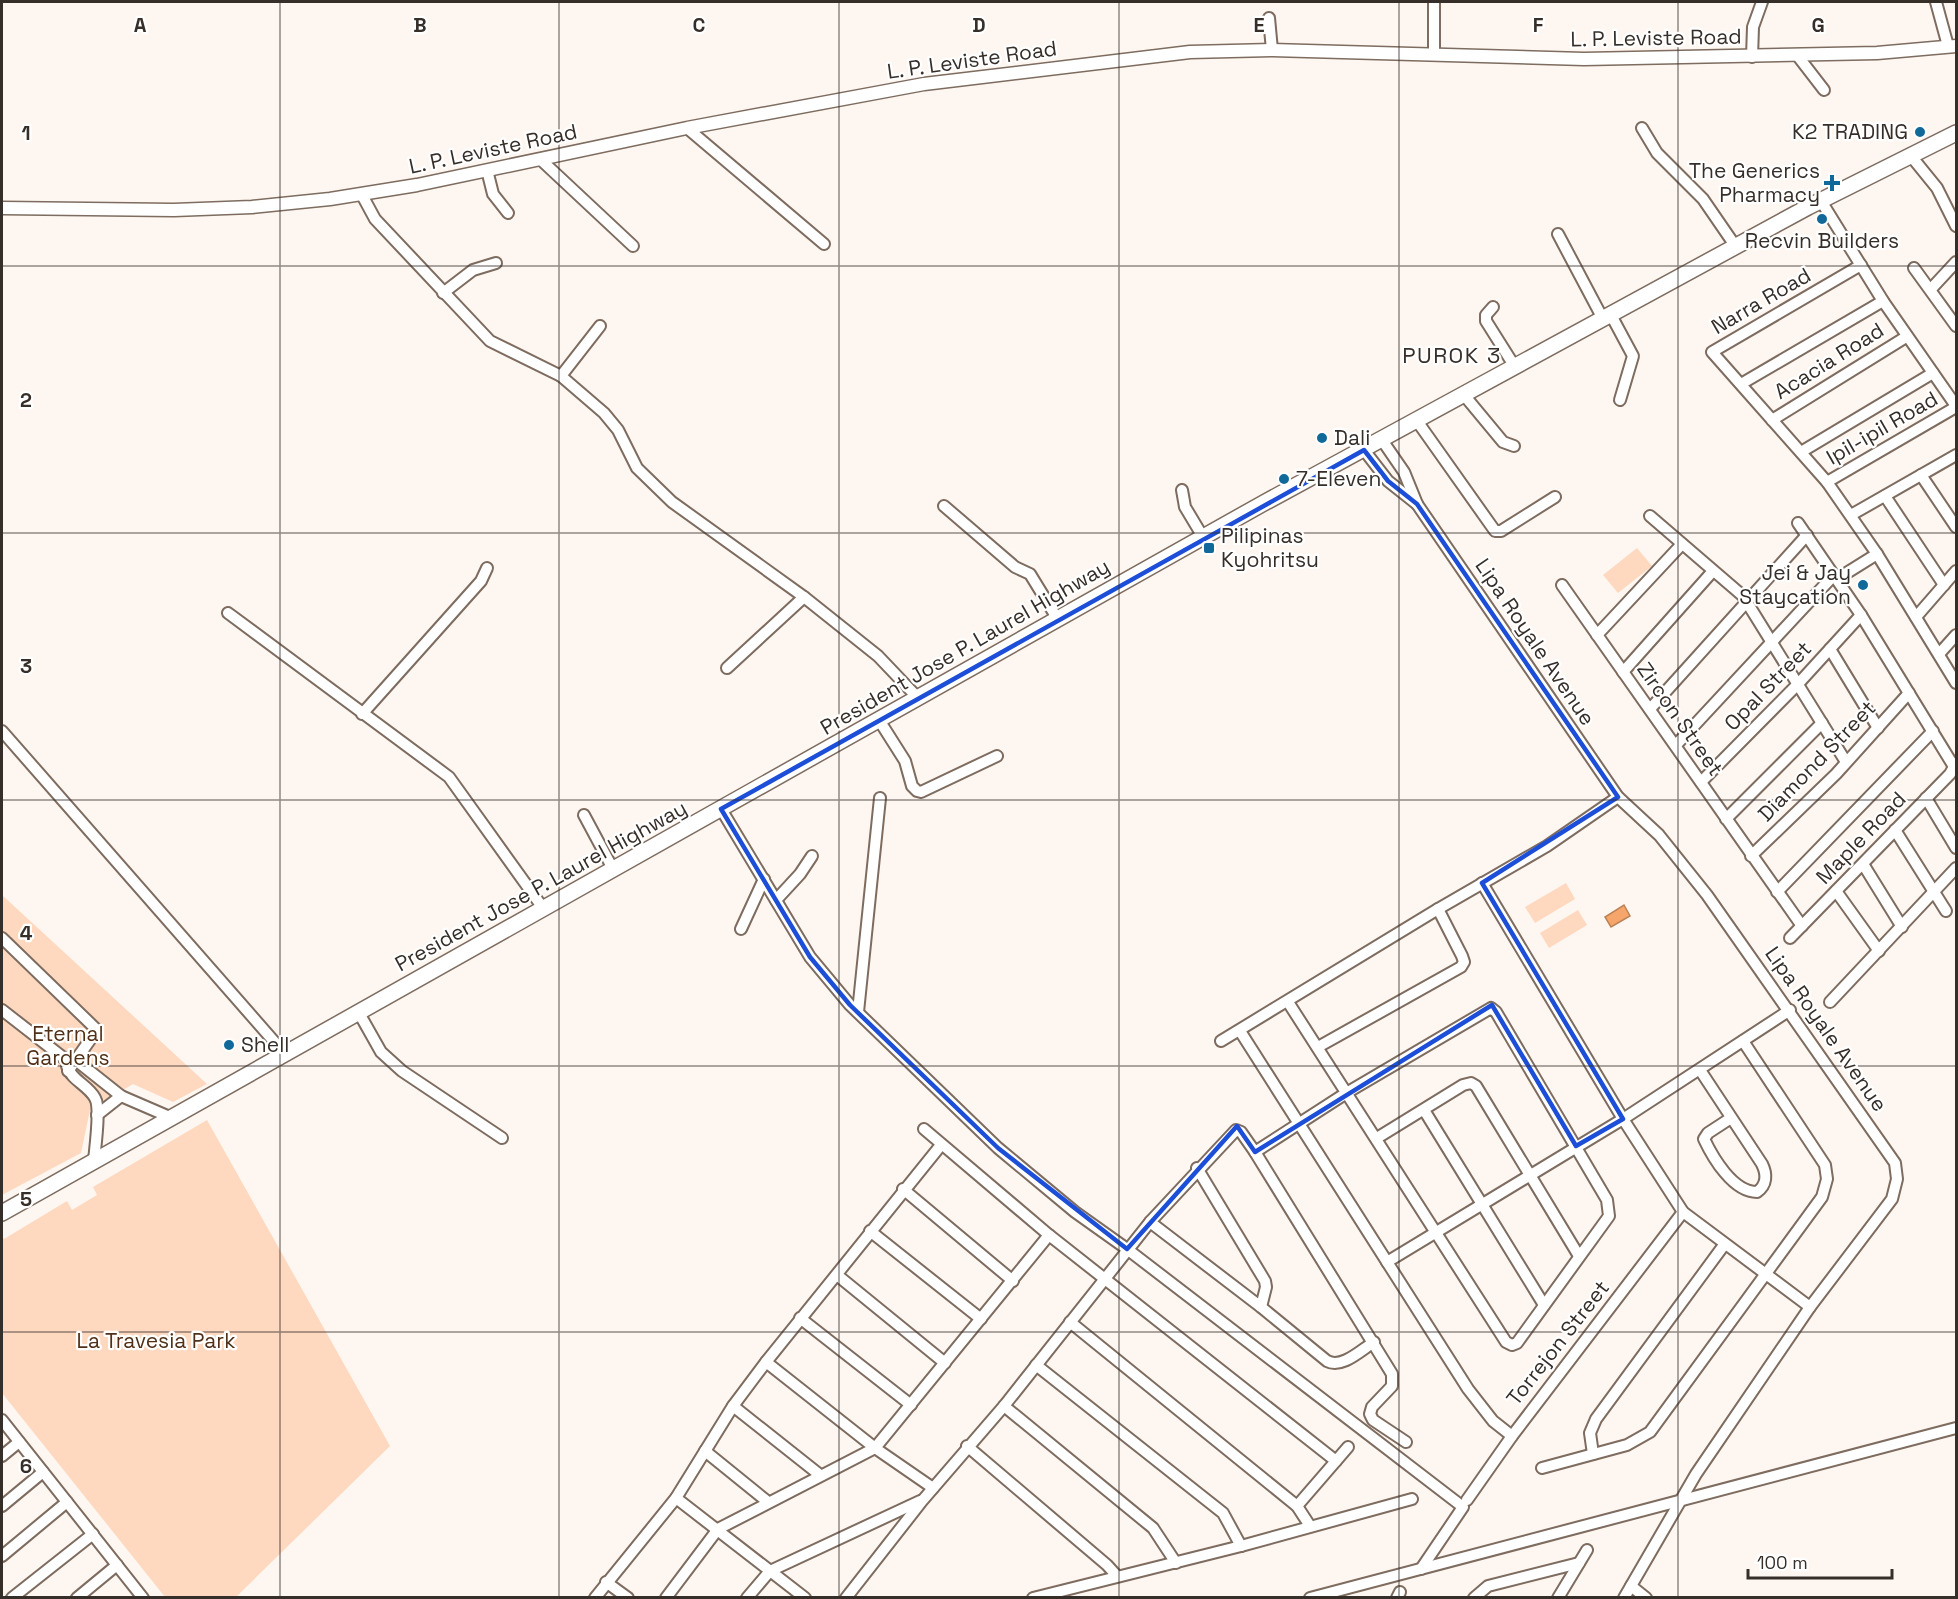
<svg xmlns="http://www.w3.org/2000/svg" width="1958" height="1599" font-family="'Space Grotesk',sans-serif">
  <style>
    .green { fill: #fed9bf }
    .water { fill: #f6a66a; stroke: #bc8256; stroke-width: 1.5 }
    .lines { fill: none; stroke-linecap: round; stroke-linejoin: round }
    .minor-casing { stroke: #7d6c5f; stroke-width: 14 }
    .major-casing { stroke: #7d6c5f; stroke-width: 15 }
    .highway-casing { stroke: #7d6c5f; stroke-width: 18 }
    .minor { stroke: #fff; stroke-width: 10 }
    .major { stroke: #fff; stroke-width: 12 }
    .highway { stroke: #fff; stroke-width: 15 }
    .marked { fill: none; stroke: #1d4ed8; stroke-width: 4.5; stroke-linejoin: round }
    .grid { fill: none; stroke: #362e29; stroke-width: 1.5; stroke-opacity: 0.55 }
    .poi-dot { fill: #116999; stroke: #fff; stroke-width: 2 }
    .labels { text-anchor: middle; stroke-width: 4.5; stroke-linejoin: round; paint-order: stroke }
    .street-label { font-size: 21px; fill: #362e29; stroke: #fff }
    .poi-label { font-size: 21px; fill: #362e29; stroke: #fff; text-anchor: start }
    .park-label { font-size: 21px; fill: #513017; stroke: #fff }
    .neighbourhood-label { font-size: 22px; letter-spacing: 1.5px; fill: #362e29; stroke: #fff }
    .grid-label { font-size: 20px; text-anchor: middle; font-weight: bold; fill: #362e29; stroke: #fff; stroke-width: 4.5; stroke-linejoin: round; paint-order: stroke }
  </style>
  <rect width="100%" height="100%" fill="#fef6f0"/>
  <g class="green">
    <path d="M1637,548l15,18 -34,27 -15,-18z"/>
    <path d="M1566,883l9,16 -40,24 -10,-16z"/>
    <path d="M2,895l205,189 -34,18 -40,-18 -43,26 -9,43 -79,42z"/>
    <path d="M1578,910l9,15 -38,23 -9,-15z"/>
    <path d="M207,1120l183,326 -154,151h-71l-163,-204v-157l2,3 63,-38 5,9 25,-15 -4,-8z"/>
  </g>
  <path class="water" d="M1624,905l6,11 -19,11 -6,-10z"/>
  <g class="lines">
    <defs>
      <g id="minor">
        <path d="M1434,2v51"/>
        <path d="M1936,2l12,44"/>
        <path d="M1269,18l3,32"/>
        <path d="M1797,55l27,35"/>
        <path d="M1752,57l1,-30 9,-25"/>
        <path d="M687,128l137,116"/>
        <path d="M1642,128l15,25 46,46 33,48"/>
        <path d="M1911,156l26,32 19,38"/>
        <path d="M540,159l93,87"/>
        <path d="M487,170l6,24 15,19"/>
        <path d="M362,195l13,24 115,122 71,35"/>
        <path d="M1821,201l62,100 73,105"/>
        <path d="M1558,234l45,85"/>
        <path d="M1861,265l-149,87 115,130 50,72 79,129"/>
        <path d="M1914,268l42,58"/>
        <path d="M1931,289l25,-27"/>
        <path d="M443,293l30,-23 23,-7"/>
        <path d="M1493,307l-7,8v6l29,46"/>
        <path d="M1611,315l22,41 -13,44"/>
        <path d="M600,326l-39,50 43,37 14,17 19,38 35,34 132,95"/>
        <path d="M1741,384l142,-83"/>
        <path d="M1464,395l39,47 11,4"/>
        <path d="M1772,420l134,-83"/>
        <path d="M1417,421l78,110h6l54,-34"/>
        <path d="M1382,440l22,32 13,32 201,293 41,38 48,60 188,268 2,16 -5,20 -82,108 -114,167 -72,124"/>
        <path d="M1364,450l24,31 29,23"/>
        <path d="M1801,452l132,-79"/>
        <path d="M1921,475l35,52"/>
        <path d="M1827,482l129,-75"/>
        <path d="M1182,490l3,17 18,30"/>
        <path d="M1885,496l59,89"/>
        <path d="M944,506l71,61 15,7 27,44"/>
        <path d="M1851,515l105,-60"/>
        <path d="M1650,516l93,80 103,166"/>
        <path d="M1798,523l63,92 95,155"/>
        <path d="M1837,579l40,-25"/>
        <path d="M1562,585l240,341"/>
        <path d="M228,613l221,164 94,131"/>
        <path d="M1916,617l40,-46"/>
        <path d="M1597,635l85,-91"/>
        <path d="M1830,649l48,79"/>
        <path d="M1939,654l17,-19"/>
        <path d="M727,668l77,-71 74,59 40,42"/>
        <path d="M1623,672l90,-101"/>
        <path d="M1650,709l157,-174"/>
        <path d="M362,714l119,-133 6,-13"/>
        <path d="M879,720l26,41 7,25 5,5 4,1 76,-36"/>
        <path d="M2,731l283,323"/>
        <path d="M1676,745l158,-170"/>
        <path d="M1701,782l97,-98 63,-69"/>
        <path d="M1926,798l30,50"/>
        <path d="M721,809l89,148 40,48 148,143 77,64 52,37 336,258 -42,62"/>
        <path d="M584,815l29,54"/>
        <path d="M1726,819l96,-96"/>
        <path d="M1895,830l51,81"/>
        <path d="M1751,856l85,-82 73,-81"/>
        <path d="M1863,864l39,63"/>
        <path d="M1482,883l141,236 60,93 127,95"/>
        <path d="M1836,891l43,60"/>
        <path d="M1777,892l156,-161"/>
        <path d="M776,900l24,-26 12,-18"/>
        <path d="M741,929l23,-50"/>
        <path d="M2,938l95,92 -29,41"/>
        <path d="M1790,938l160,-164 6,-11"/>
        <path d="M1830,1002l126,-134"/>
        <path d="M2,1010l63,49 12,2 44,35 51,22"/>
        <path d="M858,1012l22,-214"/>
        <path d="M359,1013l22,39 21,19 100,67"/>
        <path d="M1240,1031l228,358 25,32 19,15"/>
        <path d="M1221,1041l217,-132 109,-63 71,-49"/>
        <path d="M1318,1047l143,-80 3,-5 -2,-6 -24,-47"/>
        <path d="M67,1066c4,14 21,19 28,32 6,10 0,50 -1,63"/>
        <path d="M1700,1070l62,94c5,10 5,21 -5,28 -24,0 -44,-34 -53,-53l4,-6 23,-15"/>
        <path d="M1424,1110l120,195"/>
        <path d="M97,1115l24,-19"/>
        <path d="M924,1129l125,106 287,226"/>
        <path d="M1377,1138l86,-53 8,-2 5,3 103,170"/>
        <path d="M1255,1152l93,-60 143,-84 5,4 111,188 2,16 -92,127 -5,2 -6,-3 -218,-340"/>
        <path d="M1197,1168l68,113 1,6 -5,20"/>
        <path d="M903,1189l110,92"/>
        <path d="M1150,1222l111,85 66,54c15,8 34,-11 47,-19"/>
        <path d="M870,1231l111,88"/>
        <path d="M1387,1262l236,-143 167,-109"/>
        <path d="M837,1275l108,88"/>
        <path d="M800,1318l111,87"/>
        <path d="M1070,1322l227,184 13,20"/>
        <path d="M766,1362l109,86 58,40"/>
        <path d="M1036,1365l187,148 18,33"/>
        <path d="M733,1406l87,69"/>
        <path d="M1004,1406l149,122 23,35"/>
        <path d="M2,1420l141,178"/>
        <path d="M967,1446l140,119 10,11"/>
        <path d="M705,1451l63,51"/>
        <path d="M1593,1454l-3,-21 6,-14 128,-174"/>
        <path d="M2,1456l17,-14"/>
        <path d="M1542,1468l85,-23 23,-13 172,-235 5,-18 -2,-14 -82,-124"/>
        <path d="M676,1498l129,100"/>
        <path d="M1467,1500l45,-64 171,-224"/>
        <path d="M2,1506l41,-34"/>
        <path d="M1297,1506l51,-59"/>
        <path d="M2,1556l65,-54"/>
        <path d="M606,1582l22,16"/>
        <path d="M1631,1586l15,12"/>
        <path d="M12,1598l81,-64"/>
        <path d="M77,1598l40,-33"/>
        <path d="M595,1598l81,-100 57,-92 33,-44 175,-217"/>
        <path d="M666,1598l52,-69 157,-81 174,-213"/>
        <path d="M747,1598l23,-27 150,-70"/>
        <path d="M846,1598l76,-97 82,-95 146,-184 86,-92 5,2 14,20 137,222v12l-20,21 -2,7 3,6 33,22"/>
        <path d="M1033,1598l208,-52 171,-47"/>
        <path d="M1310,1598l646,-170"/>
        <path d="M1397,1598l3,-6"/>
        <path d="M1474,1598l14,-12 91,-23"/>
        <path d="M1558,1598l29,-48"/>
      </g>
      <path id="major" d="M2,208l172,2 78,-3 78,-8 87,-14 270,-57 237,-44 266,-32 82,-2 312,9 293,-6 79,-7"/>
      <path id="highway" d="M2,1213l1260,-709 546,-297 148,-74"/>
    </defs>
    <use href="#minor" class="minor-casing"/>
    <use href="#major" class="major-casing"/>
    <use href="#highway" class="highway-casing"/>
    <use href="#minor" class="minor"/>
    <use href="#major" class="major"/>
    <use href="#highway" class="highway"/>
  </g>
  <path class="marked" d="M1364,450l24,31 29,23 201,293 -136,86 141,236 -47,27 -84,-141 -237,147 -18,-26 -110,123 -129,-101 -148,-143 -40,-48 -89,-148z"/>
  <path class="grid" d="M280,2v1596M559,2v1596M839,2v1596M1119,2v1596M1399,2v1596M1678,2v1596M2,266h1954M2,533h1954M2,800h1954M2,1066h1954M2,1332h1954"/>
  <g class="poi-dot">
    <circle cx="1920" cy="132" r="6"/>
    <path d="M1829 174h6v6h6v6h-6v6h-6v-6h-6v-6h6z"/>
    <circle cx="1822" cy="219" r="6"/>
    <circle cx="1322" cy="438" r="6"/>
    <circle cx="1284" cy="479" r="6"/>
    <rect x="1203" y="542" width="12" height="12" rx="3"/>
    <circle cx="1863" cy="585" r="6"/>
    <circle cx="229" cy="1045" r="6"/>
  </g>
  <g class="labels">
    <g class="street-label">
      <text transform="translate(1656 38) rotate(-1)" y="7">L. P. Leviste Road</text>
      <text transform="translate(972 60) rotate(-8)" y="7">L. P. Leviste Road</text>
      <text transform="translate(493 149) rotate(-12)" y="7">L. P. Leviste Road</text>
      <text transform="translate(1761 301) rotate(-30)" y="7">Narra Road</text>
      <text transform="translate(1829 361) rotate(-32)" y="7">Acacia Road</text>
      <text transform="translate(1882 428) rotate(-30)" y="7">Ipil-ipil Road</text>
      <text transform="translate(1535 642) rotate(56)" y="7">Lipa Royale Avenue</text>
      <text transform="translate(965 647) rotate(-30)" y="7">President Jose P. Laurel Highway</text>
      <text transform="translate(1768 686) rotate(-46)" y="7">Opal Street</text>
      <text transform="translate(1680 719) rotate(55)" y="7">Zircon Street</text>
      <text transform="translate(1817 761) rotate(-46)" y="7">Diamond Street</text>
      <text transform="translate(1861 838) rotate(-46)" y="7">Maple Road</text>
      <text transform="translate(541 886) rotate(-29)" y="7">President Jose P. Laurel Highway</text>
      <text transform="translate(1826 1029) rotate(55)" y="7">Lipa Royale Avenue</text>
      <text transform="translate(1558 1343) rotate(-52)" y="7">Torrejon Street</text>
    </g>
    <g class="poi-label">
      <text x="1908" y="139" text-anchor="end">K2 TRADING</text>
      <text x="1820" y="178" text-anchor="end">The Generics<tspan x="1820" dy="24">Pharmacy</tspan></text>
      <text x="1822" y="248" text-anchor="middle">Recvin Builders</text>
      <text x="1334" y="445">Dali</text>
      <text x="1296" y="486">7-Eleven</text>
      <text x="1221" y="543">Pilipinas<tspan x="1221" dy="24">Kyohritsu</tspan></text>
      <text x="1851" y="580" text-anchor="end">Jei &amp; Jay<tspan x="1851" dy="24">Staycation</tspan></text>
      <text x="241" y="1052">Shell</text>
    </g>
    <g class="park-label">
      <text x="68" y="1041">Eternal<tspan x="68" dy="24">Gardens</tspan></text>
      <text x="156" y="1348">La Travesia Park</text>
    </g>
    <g class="neighbourhood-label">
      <text x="1452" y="363">PUROK 3</text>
    </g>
  </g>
  <g class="grid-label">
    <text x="140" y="32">A</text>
    <text x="420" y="32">B</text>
    <text x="699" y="32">C</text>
    <text x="979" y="32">D</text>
    <text x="1259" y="32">E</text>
    <text x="1538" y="32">F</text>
    <text x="1818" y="32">G</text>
    <text x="26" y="140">1</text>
    <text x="26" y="407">2</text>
    <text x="26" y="673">3</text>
    <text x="26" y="940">4</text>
    <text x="26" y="1206">5</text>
    <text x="26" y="1473">6</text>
  </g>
  <rect width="1958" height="1599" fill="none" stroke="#362e29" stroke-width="6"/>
  <path d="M1748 1569v9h144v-9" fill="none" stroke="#362e29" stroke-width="3"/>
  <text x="1757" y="1569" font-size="18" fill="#362e29" stroke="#ffffff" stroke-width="4.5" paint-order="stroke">100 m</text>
</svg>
